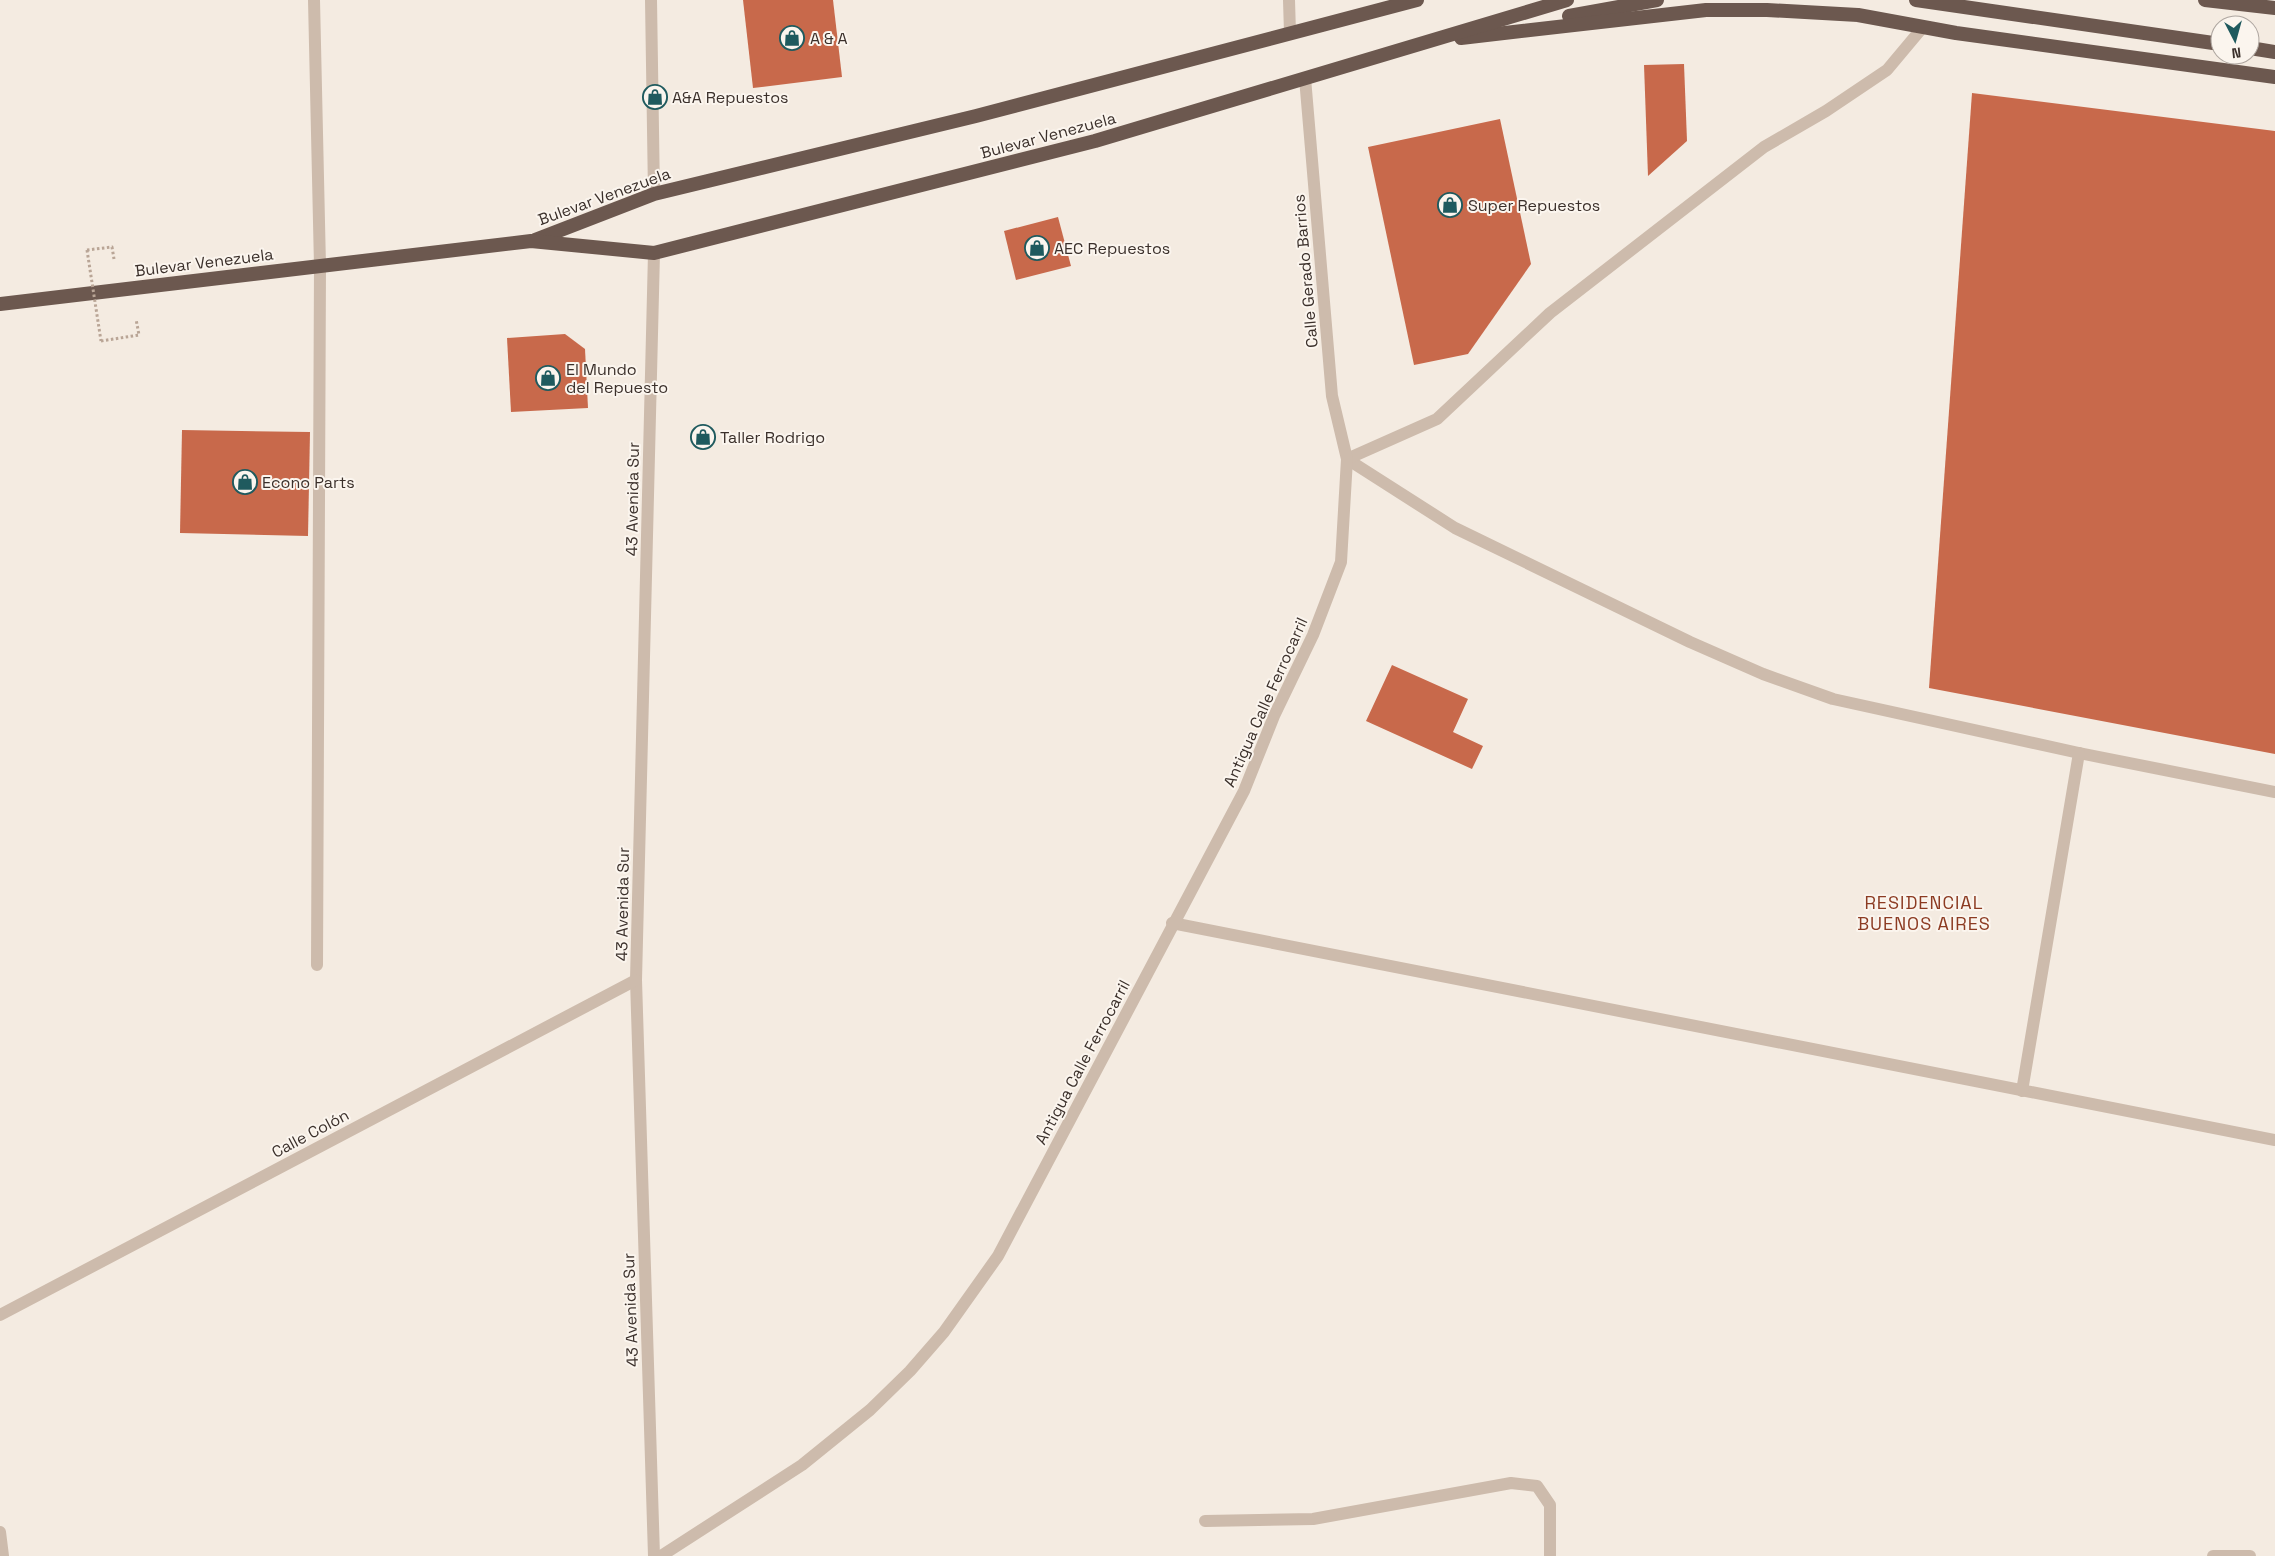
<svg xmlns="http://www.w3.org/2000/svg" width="2275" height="1556" font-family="'Space Grotesk',sans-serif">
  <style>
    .building { fill: #c8694b }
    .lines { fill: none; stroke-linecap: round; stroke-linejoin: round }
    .path { stroke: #b9a596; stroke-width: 3; stroke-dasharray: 2.5 2.5; stroke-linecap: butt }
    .minor { stroke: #cdbbac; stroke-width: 12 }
    .trunk { stroke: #6c584f; stroke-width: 14 }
    .path-bridge { stroke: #b9a596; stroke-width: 3; stroke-dasharray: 2.5 2.5; stroke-linecap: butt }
    .labels { text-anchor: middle; stroke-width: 4; stroke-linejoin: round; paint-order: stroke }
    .poi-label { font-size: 16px; fill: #3b302b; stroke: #fbf5ee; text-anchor: start }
    .street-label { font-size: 16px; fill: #3b302b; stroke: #fbf5ee }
    .neighbourhood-label { font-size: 18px; letter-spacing: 1px; fill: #8c3b22; stroke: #fbf5ee }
  </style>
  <rect width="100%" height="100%" fill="#f4ebe1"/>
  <g class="building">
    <path d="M743,0h90l9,77 -89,11z"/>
    <path d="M1684,64l3,77 -39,35 -4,-111z"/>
    <path d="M1972,93l303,38v623l-346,-66z"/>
    <path d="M1500,119l31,145 -63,90 -54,11 -46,-218z"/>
    <path d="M1058,217l13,49 -55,14 -12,-49z"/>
    <path d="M565,334l20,15 3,59 -77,4 -4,-74z"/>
    <path d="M182,430l128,2 -2,104 -128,-3z"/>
    <path d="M1392,665l76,34 -15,33 30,14 -11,23 -106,-48z"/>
  </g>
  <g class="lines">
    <g class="path">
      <path d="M87,250l25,-3 2,12"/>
      <path d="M101,341l38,-6 -3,-16"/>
    </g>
    <g class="minor">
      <path d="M314,0l6,266 -3,699"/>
      <path d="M651,0l3,194"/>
      <path d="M1289,0l1,33"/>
      <path d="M654,253l-18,727 18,576"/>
      <path d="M1347,459l108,69 235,114 73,32 70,25 246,54 196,39"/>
      <path d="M1347,459l90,-40 113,-106 214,-166 62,-36 61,-41 36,-43"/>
      <path d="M1172,923l1103,217"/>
      <path d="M2022,1091l57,-338"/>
      <path d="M0,1315l636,-335"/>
      <path d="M1205,1521l108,-2 198,-36 26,3 13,19v51"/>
      <path d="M0,1532l3,24"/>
      <path d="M661,1556l141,-91 68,-55 40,-39 34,-39 54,-76 246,-465 30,-75 39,-81 28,-73 6,-103 -15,-63 -27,-318"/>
      <path d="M2213,1556h37"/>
    </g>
    <g class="trunk">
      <path d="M1916,0l304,44"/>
      <path d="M2205,0l70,8"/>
      <path d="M1569,16l88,-16"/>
      <path d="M1461,38l245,-28h61l91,5 98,18 319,44"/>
      <path d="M2250,48l25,4"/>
      <path d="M535,240l119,-46 322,-78 441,-116"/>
      <path d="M0,304l531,-63 123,12 441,-112 472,-141"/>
    </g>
    <path class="path-bridge" d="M87,250l14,91"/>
  </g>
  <defs>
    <symbol id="shop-ring" viewBox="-11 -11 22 22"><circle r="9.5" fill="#fbf5ee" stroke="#1f5a5e" stroke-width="1.5"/><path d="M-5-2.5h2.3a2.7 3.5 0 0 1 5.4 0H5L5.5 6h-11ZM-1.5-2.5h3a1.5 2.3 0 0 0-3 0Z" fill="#1f5a5e"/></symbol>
  </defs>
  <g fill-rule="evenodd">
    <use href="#shop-ring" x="778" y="24" width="28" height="28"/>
    <use href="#shop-ring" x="641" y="83" width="28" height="28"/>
    <use href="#shop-ring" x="1436" y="191" width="28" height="28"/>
    <use href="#shop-ring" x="1023" y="234" width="28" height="28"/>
    <use href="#shop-ring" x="534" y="364" width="28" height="28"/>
    <use href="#shop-ring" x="689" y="423" width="28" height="28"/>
    <use href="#shop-ring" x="231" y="468" width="28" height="28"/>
  </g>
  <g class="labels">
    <g class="poi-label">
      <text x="810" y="44">A &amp; A</text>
      <text x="672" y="103">A&amp;A Repuestos</text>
      <text x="1468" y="211">Super Repuestos</text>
      <text x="1054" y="254">AEC Repuestos</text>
      <text x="566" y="375">El Mundo<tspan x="566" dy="18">del Repuesto</tspan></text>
      <text x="720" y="443">Taller Rodrigo</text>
      <text x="262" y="488">Econo Parts</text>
    </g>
    <g class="street-label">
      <text transform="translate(1048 135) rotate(-15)" y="6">Bulevar Venezuela</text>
      <text transform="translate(604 196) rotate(-20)" y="6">Bulevar Venezuela</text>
      <text transform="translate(204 262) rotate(-7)" y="6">Bulevar Venezuela</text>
      <text transform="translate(1305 271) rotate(-95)" y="6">Calle Gerado Barrios</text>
      <text transform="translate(632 499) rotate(-89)" y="6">43 Avenida Sur</text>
      <text transform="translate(1265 702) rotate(-66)" y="6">Antigua Calle Ferrocarril</text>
      <text transform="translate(622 904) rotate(-89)" y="6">43 Avenida Sur</text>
      <text transform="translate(1082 1062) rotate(-62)" y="6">Antigua Calle Ferrocarril</text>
      <text transform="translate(310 1133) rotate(-28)" y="6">Calle Colón</text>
      <text transform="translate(630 1310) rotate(-92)" y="6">43 Avenida Sur</text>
    </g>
    <g class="neighbourhood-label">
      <text x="1924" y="909">RESIDENCIAL<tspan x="1924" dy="21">BUENOS AIRES</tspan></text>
    </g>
  </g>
  <g transform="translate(2235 40) rotate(174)"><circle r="24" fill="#fbf5ee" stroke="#aea6a0"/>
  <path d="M0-4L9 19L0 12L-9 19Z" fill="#1f5a5e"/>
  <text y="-8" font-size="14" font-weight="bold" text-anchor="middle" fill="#3b302b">N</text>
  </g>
</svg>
